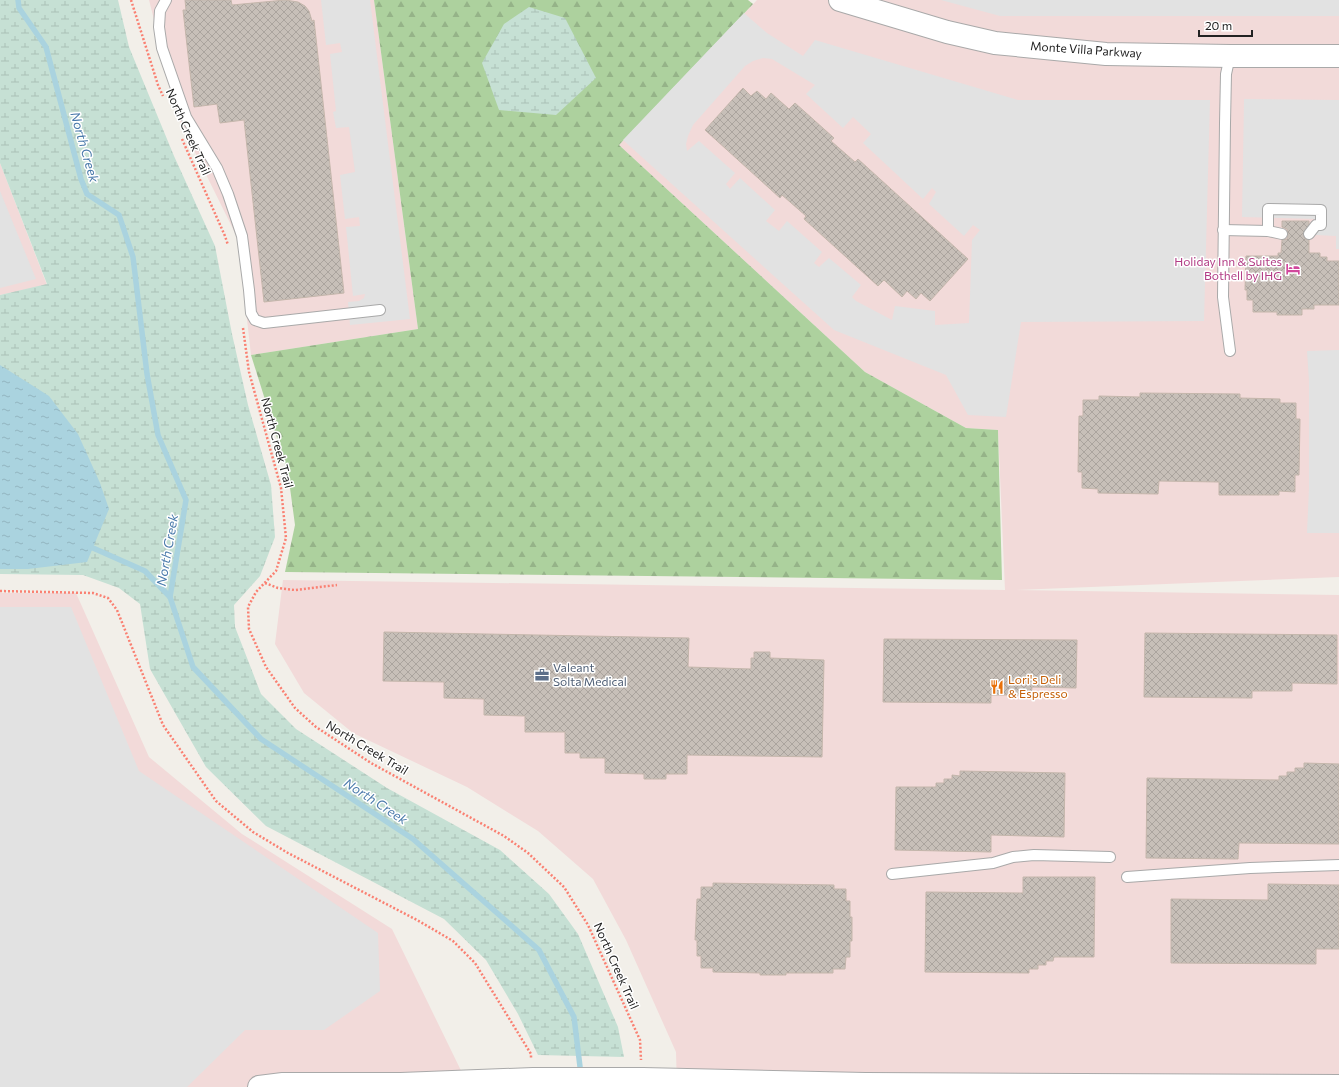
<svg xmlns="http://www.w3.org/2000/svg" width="1339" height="1087" font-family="Commissioner,sans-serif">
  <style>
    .commercial { fill: #f2dad9 }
    .forest { fill: url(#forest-firs) }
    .wetland { fill: url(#wetland-marsh) }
    .parking { fill: #e2e2e2; fill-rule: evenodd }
    .water { fill: url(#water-ripples) }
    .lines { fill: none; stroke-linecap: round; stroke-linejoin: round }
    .stream { stroke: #aad3df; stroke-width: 5.5 }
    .building { fill: url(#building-cross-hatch); stroke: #c4b6ab }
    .service-casing { stroke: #a9a9a9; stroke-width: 12 }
    .tertiary-casing { stroke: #a9a9a9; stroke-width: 24 }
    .path { stroke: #fa8072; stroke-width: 2.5; stroke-dasharray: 2 2; stroke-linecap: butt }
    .service { stroke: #fff; stroke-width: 10 }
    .tertiary { stroke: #fff; stroke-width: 22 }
    .labels { text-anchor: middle; stroke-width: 3; stroke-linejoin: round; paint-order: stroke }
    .street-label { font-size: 12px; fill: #222; stroke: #fff }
    .hotel-label { font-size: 12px; fill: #b23c85; stroke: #fff; text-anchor: end }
    .service-label { font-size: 12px; fill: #4e5e75; stroke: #fff; text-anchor: start }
    .food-label { font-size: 12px; fill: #c56008; stroke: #fff; text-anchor: start }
    .water-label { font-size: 13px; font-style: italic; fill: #4a7aab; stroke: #fff }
  </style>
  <defs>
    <pattern id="forest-firs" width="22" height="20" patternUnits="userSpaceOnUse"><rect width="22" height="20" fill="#add19e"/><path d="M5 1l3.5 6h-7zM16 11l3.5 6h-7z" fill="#95b388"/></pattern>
    <pattern id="wetland-marsh" width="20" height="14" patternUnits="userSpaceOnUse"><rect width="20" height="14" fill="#c6e0d4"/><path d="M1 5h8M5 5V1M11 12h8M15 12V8" fill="none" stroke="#aac0b6"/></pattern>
    <pattern id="water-ripples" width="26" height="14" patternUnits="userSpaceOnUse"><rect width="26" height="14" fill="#aad3df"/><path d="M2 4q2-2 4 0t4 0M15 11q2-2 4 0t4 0" fill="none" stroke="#92b5bf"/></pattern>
    <pattern id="building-cross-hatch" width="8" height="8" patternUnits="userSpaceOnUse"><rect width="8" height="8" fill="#c7bfb8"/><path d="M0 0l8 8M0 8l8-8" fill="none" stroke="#aba49e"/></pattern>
  </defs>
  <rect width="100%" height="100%" fill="#f2efe9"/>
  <g class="commercial">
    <path d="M149,0h225l44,329 -167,26 -13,-116 -58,-117z"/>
    <path d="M757,0h582v577l-323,13 323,5v492h-662l-1,-35 -50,-112 -33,-61 -55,-48 -71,-44 -114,-54 -49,-40 -29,-49 8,-64 722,10 -7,-160 -32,-2 -101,-56 -246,-227z"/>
    <path d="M0,163l47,122 -47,10z"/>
    <path d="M0,593h76l73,164 93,77 150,95 77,158h-469z"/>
  </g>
  <path class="forest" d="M374,0h374l5,4 -134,141 246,227 101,56 32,2 4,150 -717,-8 10,-47 -7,-52 -37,-118 167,-26z"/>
  <g class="wetland">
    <path d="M0,0h118l11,47 45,109 41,90 17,88 16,71 23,80 4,52 -15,39 -26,29 1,22 26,67 35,35 91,59 113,62 49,44 29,40 40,93 6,30 -86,-2 -20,-41 -32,-54 -42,-41 -178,-93 -60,-59 -56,-98 -10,-65 -21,-16 -36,-13 -83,-1v-279l47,-11 -47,-121z"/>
    <path d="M529,7l36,11 31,60 -40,37 -57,-5 -17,-47 22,-39z"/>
  </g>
  <g class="parking">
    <path d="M321,0h49l40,319 -60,6 -2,-23 11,-1 5,-3 1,-4 -12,2 -7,-69 14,-1 -1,-9 -14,2 -5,-44 15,-3 -6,-45 -13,1 -3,-16 3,-1 -6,-57 12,-2 -2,-9 -14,2z"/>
    <path d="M941,0h398v16h-339z"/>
    <path d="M744,13l23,20 36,23 12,-16 203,60h192l-6,221 -183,1 -15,95 -38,-2 -22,-40 -112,-45 -211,-190zM763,58l9,1 43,26 -9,9 37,34 10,-11 18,17 -8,9 60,56 9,-11 4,4 -7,12 35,32 9,-11 7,5 -8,10 -3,83 -34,2v-14l-40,-5 -3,14 -36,-19 -4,-4 9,-12 -32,-27 -10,9 -5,-4 8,-11 -35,-31 -8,10 -13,-10 9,-11 -35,-32 -10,11 -4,-5 9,-11 -36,-32 -12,10 -1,-7 2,-8 5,-11 52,-59 8,-5z"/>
    <path d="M1244,99l95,1v149h-3v-13l-20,-1v-16l-74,-2z"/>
    <path d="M0,191l36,88 -36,9z"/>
    <path d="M1339,350v183h-32l2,-44v-108l-2,-30z"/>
    <path d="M0,607h71l68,164 239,162 2,58 -56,39h-79l-58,57h-187z"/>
  </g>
  <path class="water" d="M0,365l49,31 29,38 22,49 9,26 -22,53 -59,7h-28z"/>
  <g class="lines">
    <g class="stream">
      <path d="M18,0l1,8 27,39 35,132 6,15 32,21 14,42 14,117 11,61 28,65 -16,97 23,70 68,72 152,100 126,111 35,67 7,58"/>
      <path d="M93,548l52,23 25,26"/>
    </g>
  </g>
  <g class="building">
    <path d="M185,0h46l1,5 53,-5 13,2 7,4 4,5 3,10 2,-1 30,273 -80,9 -20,-182 -24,3 -3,-19 -23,3 -11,-97h3z"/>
    <path d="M743,88l8,8 6,-5 9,8 5,-6 18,16 6,-6 39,35 -3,3 24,21 3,-3 110,100 -38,42 -9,-8 -5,6 -9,-8 -5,6 -18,-17 -6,6 -74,-67 2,-3 -24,-21 -2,3 -75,-68z"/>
    <path d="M1282,221h27v3l-6,10 2,5 4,1v13h11v4h7v4h12v44h-25v4h-12v6h-25v-3h-24v-12h-6v-10h-2l1,-34h32v-3h3l1,-13 5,-1 1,-4 -1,-6 -5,-2z"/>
    <path d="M1140,393l100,1v4l40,1v4h16v16h4l-1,56h-4v17l-16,-1v4h-60v-13l-60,-1 -1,13 -60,-1v-4l-16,-1v-16h-4l1,-56h4v-16h16v-4l41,1z"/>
    <path d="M384,632l305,6 -1,29 63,2v-11h3v-6h16v6l54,2 -2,97 -135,-2v19h-21v5h-22v-5l-39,-1v-15h-25v-5h-15v-21h-40v-16l-41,-1v-16l-40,-1v-16l-61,-1z"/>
    <path d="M1145,633l192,2v49l-45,-1v8h-40v7l-108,-1z"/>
    <path d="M884,639l193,1 -1,48 -44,-1 -1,8h-40v8l-108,-1z"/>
    <path d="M1304,763l35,1v80l-100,-1 -1,16 -92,-1 1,-80 132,2v-4h8v-4h8v-4h9z"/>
    <path d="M960,771l105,2 -1,64 -73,-2v17l-96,-2 1,-63h40v-4h8v-4h8v-4l8,1z"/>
    <path d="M1023,877h72l-1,80h-40l-1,4h-7v4h-8v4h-9v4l-104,-1 1,-80 97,1z"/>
    <path d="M713,883l121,2v4h12v12h4v16h2v24h-2v16h-4l-1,12h-12v4h-47v2h-26v-2l-47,-1v-4h-12v-12h-4v-16h-2l2,-41h4v-12h12z"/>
    <path d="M1268,884l71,1v64h-23v15l-145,-1v-64l97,1z"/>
  </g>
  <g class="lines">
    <defs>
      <g id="service">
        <path d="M166,0l-6,11 -1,16 3,21 24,69 31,51 11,26 14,42 7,54 2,23 4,7 9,3 116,-13"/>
        <path d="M1230,56l-4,18 -1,49 -2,174 7,54"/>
        <path d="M1223,230l45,1v-22l53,1v15h-5l-7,9"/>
        <path d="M1268,231l14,3"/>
        <path d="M892,874l101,-11 20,-6 21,-2 76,2"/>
        <path d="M1127,877l123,-9 89,-3"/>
      </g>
      <g id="tertiary">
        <path d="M840,0l107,32 48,11 111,11 124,2h109"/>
        <path d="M259,1087l24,-3h118l132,-5h110l222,5 474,2"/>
      </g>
    </defs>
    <use href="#service" class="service-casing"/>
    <use href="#tertiary" class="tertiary-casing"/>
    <g class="path">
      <path d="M131,0l27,85 5,11"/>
      <path d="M182,139l43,97 3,9"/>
      <path d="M243,328l6,44 32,116 5,50 -10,33 -20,21 -8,15 1,22 17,38 29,41 21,19 55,36 133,73 24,17 36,34 24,38 52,115 1,20"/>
      <path d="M265,583l13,5 17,2 42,-5"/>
      <path d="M0,591l93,2 15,5 9,12 46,115 53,76 37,31 35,21 129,67 36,21 22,22 56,91v4"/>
    </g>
    <use href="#service" class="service"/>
    <use href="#tertiary" class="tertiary"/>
  </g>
  <defs>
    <symbol id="hotel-bare" viewBox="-9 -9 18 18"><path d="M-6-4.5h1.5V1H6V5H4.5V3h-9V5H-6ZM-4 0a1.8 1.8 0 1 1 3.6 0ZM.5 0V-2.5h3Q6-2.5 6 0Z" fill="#d1479c" stroke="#fff" stroke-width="2.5" paint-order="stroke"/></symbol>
    <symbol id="office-bare" viewBox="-9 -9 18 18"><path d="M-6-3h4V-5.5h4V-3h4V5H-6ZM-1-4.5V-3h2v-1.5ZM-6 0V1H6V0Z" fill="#5c6f8a" stroke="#fff" stroke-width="2.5" paint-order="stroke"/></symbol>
    <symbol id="restaurant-bare" viewBox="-9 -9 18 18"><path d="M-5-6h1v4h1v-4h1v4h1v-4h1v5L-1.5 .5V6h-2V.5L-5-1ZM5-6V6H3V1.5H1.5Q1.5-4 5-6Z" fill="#e8710a" stroke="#fff" stroke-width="2.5" paint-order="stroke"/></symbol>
  </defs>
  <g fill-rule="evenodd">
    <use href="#hotel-bare" x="1283" y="259" width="20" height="20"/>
    <use href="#office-bare" x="532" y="665" width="20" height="20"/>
    <use href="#restaurant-bare" x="987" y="677" width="20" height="20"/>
  </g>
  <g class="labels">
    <g class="street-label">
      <text transform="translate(1086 50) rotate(4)" y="4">Monte Villa Parkway</text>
      <text transform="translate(188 132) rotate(66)" y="4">North Creek Trail</text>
      <text transform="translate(277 443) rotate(75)" y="4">North Creek Trail</text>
      <text transform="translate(367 748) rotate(31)" y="4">North Creek Trail</text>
      <text transform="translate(616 966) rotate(66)" y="4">North Creek Trail</text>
    </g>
    <g class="hotel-label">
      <text x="1282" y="266">Holiday Inn &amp; Suites<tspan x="1282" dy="14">Bothell by IHG</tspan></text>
    </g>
    <g class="service-label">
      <text x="553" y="672">Valeant<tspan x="553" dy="14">Solta Medical</tspan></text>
    </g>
    <g class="food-label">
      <text x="1008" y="684">Lori's Deli<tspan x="1008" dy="14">&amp; Espresso</tspan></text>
    </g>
    <g class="water-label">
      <text transform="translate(85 147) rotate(74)" y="5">North Creek</text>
      <text transform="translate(167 550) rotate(-80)" y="5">North Creek</text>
      <text transform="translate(376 801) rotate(33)" y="5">North Creek</text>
    </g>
  </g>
  <path d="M1199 30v6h53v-6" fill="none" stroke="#222222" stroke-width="2"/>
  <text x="1205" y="30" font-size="12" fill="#222222" stroke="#ffffff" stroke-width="3" paint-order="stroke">20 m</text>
</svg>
